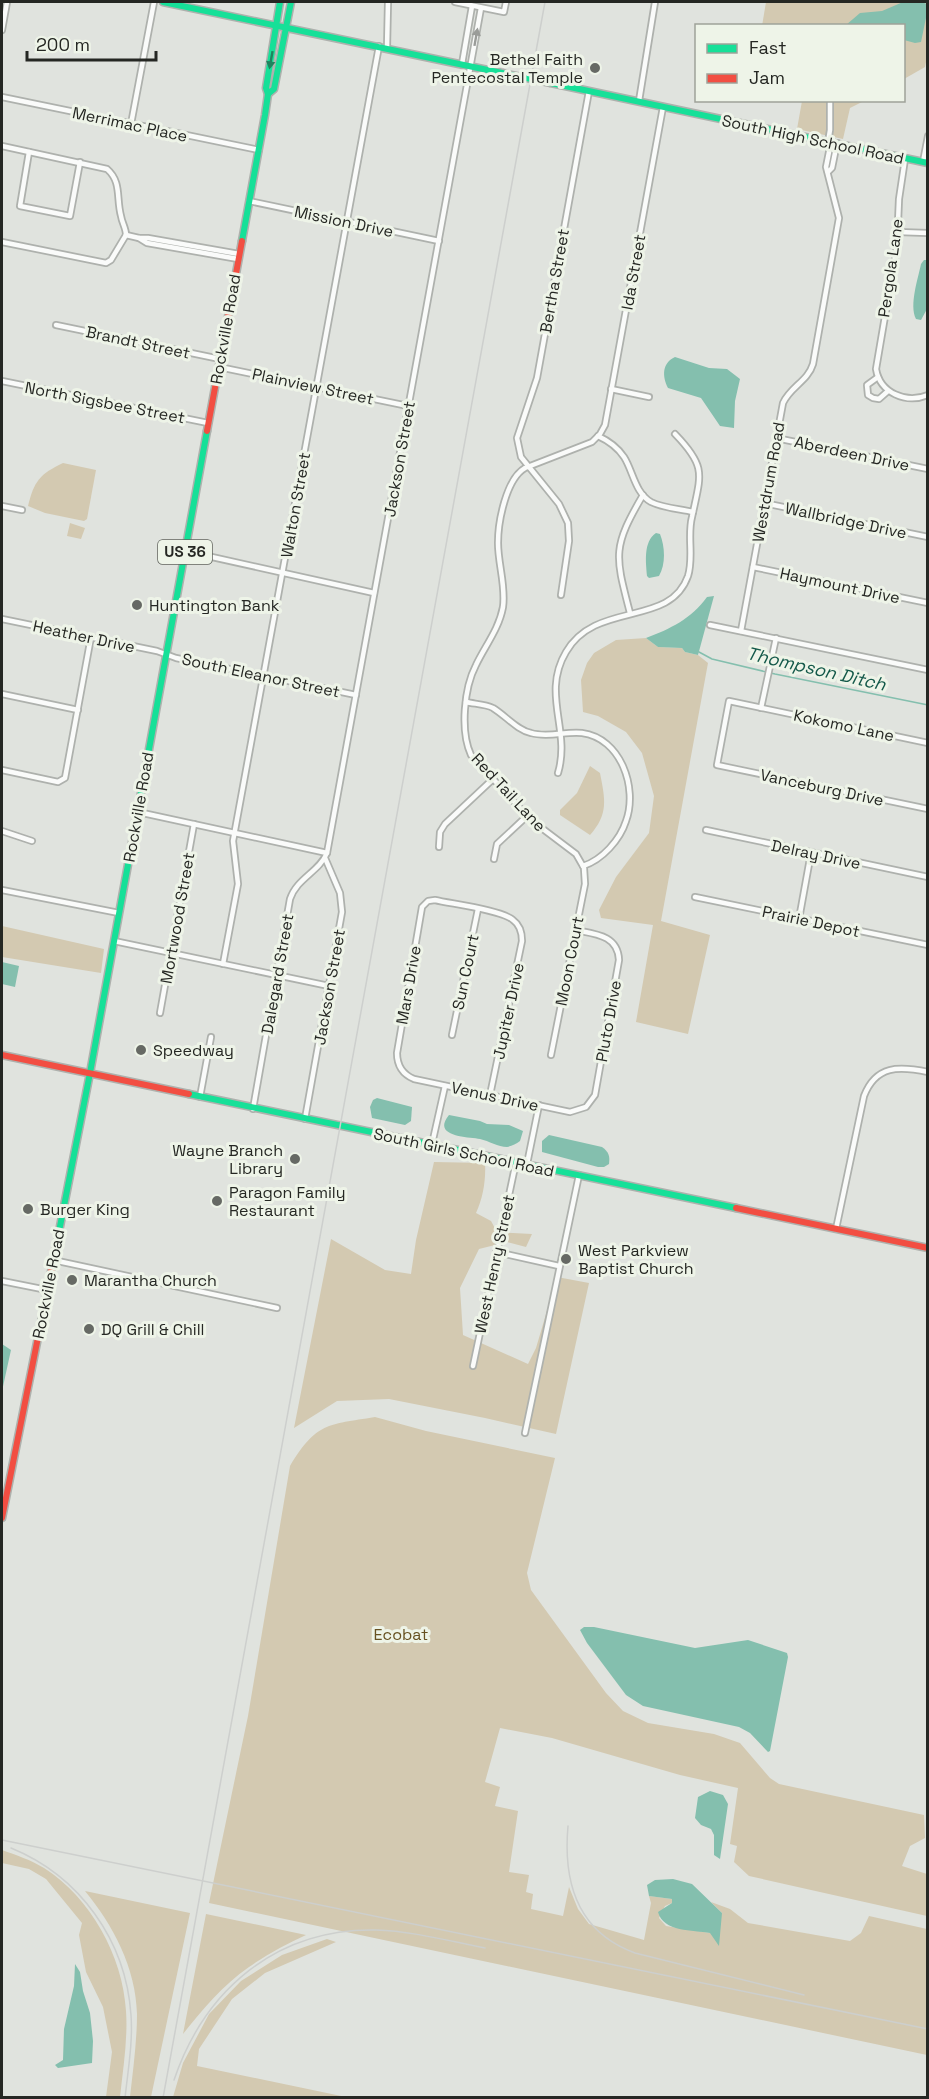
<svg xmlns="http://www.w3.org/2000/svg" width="929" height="2099" font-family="'Space Grotesk',sans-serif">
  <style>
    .green { fill: #d3c9b1 }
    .water { fill: #84bfae }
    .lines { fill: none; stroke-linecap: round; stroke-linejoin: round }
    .stream { stroke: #84bfae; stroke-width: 1.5 }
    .street-casing { stroke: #aeb1ad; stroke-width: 8 }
    .fast-casing { stroke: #aeb1ad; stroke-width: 9 }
    .jam-casing { stroke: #aeb1ad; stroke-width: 9 }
    .street { stroke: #fafbfa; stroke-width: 4.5 }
    .fast { stroke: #16e098; stroke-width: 6 }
    .jam { stroke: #f24e42; stroke-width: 6 }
    .rail { stroke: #cdcfcd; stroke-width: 1.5 }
    .fast-bridge-casing { stroke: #aeb1ad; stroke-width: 9; stroke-linecap: butt }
    .fast-bridge { stroke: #16e098; stroke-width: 6 }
    .oneway { fill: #9a9c99 }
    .oneway2 { fill: #1e845e }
    .poi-dot { fill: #666964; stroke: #eef4e8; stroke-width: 2 }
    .labels { text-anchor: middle; stroke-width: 6; stroke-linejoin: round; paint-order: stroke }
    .shield { fill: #eef4e8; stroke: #61645e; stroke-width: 1.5 }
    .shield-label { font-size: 15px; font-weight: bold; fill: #252723 }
    .poi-label { font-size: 16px; fill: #252723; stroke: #eef4e8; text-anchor: start }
    .street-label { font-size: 16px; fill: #252723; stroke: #eef4e8 }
    .park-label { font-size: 16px; fill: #675121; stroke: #eef4e8 }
    .water-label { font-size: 18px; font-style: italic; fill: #14594a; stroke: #eef4e8 }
  </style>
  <rect width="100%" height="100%" fill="#e0e3de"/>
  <g class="green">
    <path d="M766,2h161v55l-2,10 -21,12v-53h-142z"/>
    <path d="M802,101h62l-14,7 -7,31 -46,-10z"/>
    <path d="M63,463l33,7 -9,49 -3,2 -39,-8 -17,-7c6,-25 12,-32 35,-43z"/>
    <path d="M70,523l15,5 -4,11 -14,-3z"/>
    <path d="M646,638l12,9 24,1 3,4 13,3 10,8 -47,258 49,14 -22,99 -52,-12 17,-97 -52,-7 -2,-8 17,-33 33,-44 5,-37 -12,-43 -16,-21 -28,-16 -15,-4 -2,-32 6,-17 7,-10 22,-13z"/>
    <path d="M590,766l10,7c5,26 9,41 -10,62l-30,-20v-5l17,-17z"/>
    <path d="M2,926l102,23 -3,24 -99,-16z"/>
    <path d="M434,1162l51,1c1,17 -2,35 -9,50l15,8 6,11 35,2 -6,13 -19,-5 -28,7 -19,39 3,47 65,29 8,-16 21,-71 32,6 -33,151 -71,-16 -96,-19 -52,2 -43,27 37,-189 54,31 26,4 5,-34z"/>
    <path d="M375,1417l51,14 129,27 -28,115 4,17 75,103 17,18 25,12 66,11 26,9 30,35 9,6 145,31 1,23 -15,8 -8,20 25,8v42l-178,-40 -15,-14 3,-16 -7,-2 8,-56 -58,-13 -128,-37 -52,-10 -15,54 15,5 -5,19 23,5 -9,61 20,3 -3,17 7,2 -2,15 32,7 6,-29 9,22 11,15 55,16 7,-37 -2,-7 23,3v4l-7,3 -6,12 7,8 44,7 12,-20 -11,-11 19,7 18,14 102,18 11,-8 8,-17 58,13v126l-718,-152 39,-187 42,-250c27,-44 37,-41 85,-49z"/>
    <path d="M2,1850c14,5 29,10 42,18 46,29 79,88 82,143 2,28 -3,58 -6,86h-14l6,-45 -9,-45 -17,-35 -7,-37 3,-12 -36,-44 -17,-10 -27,-6z"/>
    <path d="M85,1891l105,22 -39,184h-21c3,-27 7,-56 7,-83 -1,-46 -24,-89 -52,-123z"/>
    <path d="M206,1914l100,21c-19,9 -39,19 -57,32 -26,18 -47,43 -66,67z"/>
    <path d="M327,1939l9,3 -71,31 -33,26 -33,50 -2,17 149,31h-173l10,-34 26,-49 32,-33 41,-26z"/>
  </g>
  <g class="water">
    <path d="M903,2h18l6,2v9l-6,29 -6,1 -11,-3v-14l-58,-1 14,-12 22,-2z"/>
    <path d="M924,260h3v49l-6,11 -5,-1c-7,-14 2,-40 5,-55z"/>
    <path d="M675,357l34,11 18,1 13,10 -5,22 -1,27 -14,-2 -19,-28 -33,-10c-6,-12 -6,-25 7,-31z"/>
    <path d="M656,533l4,1c5,13 6,30 -1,42l-10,2 -2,-2c-1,-14 -4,-34 9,-43z"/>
    <path d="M714,596l-16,59 -13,-3 -3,-4 -24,-1 -12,-9c24,-9 45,-19 61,-41z"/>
    <path d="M2,962l17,4 -4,21 -13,-3z"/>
    <path d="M377,1098l35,9 -1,14 -6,4 -33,-7 -2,-11 3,-7z"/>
    <path d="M449,1115l31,6 7,3 22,1 14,6 -3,10c-4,3 -8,5 -13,6 -9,0 -18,-6 -27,-8 -12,-2 -49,-2 -31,-24z"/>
    <path d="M549,1135l53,12c7,5 8,9 7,17l-5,3h-6l-56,-15v-11z"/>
    <path d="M2,1344l9,6 -9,41z"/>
    <path d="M584,1627h10l101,21 53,-8 39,13 1,4 -18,94 -2,1 -18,-19 -11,-6 -96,-21 -17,-11 -39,-52 -7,-13z"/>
    <path d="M710,1791l13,4 5,9 -8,55 -6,-4v-20l-3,-6 -10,-4 -6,-7 3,-21z"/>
    <path d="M673,1879l19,5 30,29 -3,33 -9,-13c-17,-3 -47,-1 -52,-21l14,-9v-4l-23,-3 -2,-11 8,-5z"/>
    <path d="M75,1964l5,8 3,19 7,22 3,28 -1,22 -34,5 -3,-3 8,-5 1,-31 10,-43z"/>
  </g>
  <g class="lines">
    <path class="stream" d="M699,652l13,7 63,15 153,31"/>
    <defs>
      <g id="street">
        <path d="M455,2l49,10 2,-10"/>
        <path d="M2,30l5,-28"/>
        <path d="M387,48l1,-46"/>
        <path d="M462,64l10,-58"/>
        <path d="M2,97l257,53"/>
        <path d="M639,101l16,-99"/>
        <path d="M131,124l23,-122"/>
        <path d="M828,142l2,-12v-30"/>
        <path d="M2,146l105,23c15,13 9,29 14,47 1,7 5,12 5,19"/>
        <path d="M29,152l-9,54 50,10 10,-54"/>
        <path d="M905,159l-6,40 -2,47 -21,123c4,24 30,35 52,26"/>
        <path d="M923,162l5,-26"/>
        <path d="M828,172l4,-4 5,-25"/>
        <path d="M249,201l190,40"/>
        <path d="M898,232l30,1"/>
        <path d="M126,235l13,3 8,5 91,16"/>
        <path d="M139,238h9l91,16"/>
        <path d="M2,242l104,21 5,-3 15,-25"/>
        <path d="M56,325l164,34"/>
        <path d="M219,367l189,39"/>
        <path d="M878,377l-11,8 1,10 5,3 6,1 9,-8"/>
        <path d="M2,381l206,42"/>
        <path d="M611,389l38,8"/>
        <path d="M598,436c11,5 20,12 26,21 9,14 11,36 27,45 12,6 29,7 42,10"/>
        <path d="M776,438l152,31"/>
        <path d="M764,503l164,34"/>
        <path d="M2,506l20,4"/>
        <path d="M185,551l189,42"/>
        <path d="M753,567l175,36"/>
        <path d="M561,595l8,-54 -1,-18 -9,-19 -38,-47 -4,-19 20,-60 52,-287"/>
        <path d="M630,613c-15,-58 -18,-65 13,-118"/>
        <path d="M2,619l155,32 19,7 180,37"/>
        <path d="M710,625l218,45"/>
        <path d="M741,631l42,-228c7,-16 25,-22 30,-39l26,-146 -13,-51 5,-25"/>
        <path d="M2,694l76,16"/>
        <path d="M466,702c8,2 19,2 27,6 13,8 24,22 38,25 17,5 35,-2 51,0 39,5 56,55 44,88 -6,19 -24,39 -43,45"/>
        <path d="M761,708l15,-70"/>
        <path d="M928,743l-199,-42 -12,64 211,44"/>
        <path d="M2,770l56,12 7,-4 26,-141"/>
        <path d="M558,773c13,-43 -17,-79 8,-121 30,-52 104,-24 122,-76 6,-19 -1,-40 4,-59 9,-43 15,-50 -17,-83"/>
        <path d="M138,812l189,41"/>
        <path d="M706,830l222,47"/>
        <path d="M2,831l30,10"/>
        <path d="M439,847l1,-15 5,-8 48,-45"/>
        <path d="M494,859l3,-15 30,-28"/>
        <path d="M2,890l117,23"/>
        <path d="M695,897l233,48"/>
        <path d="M799,919l12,-66"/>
        <path d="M114,941l215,45"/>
        <path d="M223,964l15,-80 -5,-43 146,-795"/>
        <path d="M160,1013l34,-189"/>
        <path d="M452,1035l26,-126"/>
        <path d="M551,1055l34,-171 -1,-16 -8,-14 -45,-34 -60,-65c-11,-24 -7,-67 5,-90 9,-19 23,-36 27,-58 3,-21 -5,-43 -5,-64 0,-21 8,-64 27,-75l67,-26 8,-8 5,-9 58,-318"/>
        <path d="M490,1095l32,-154c0,-8 -2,-16 -9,-21 -11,-10 -61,-16 -78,-20l-7,1 -6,6 -25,146c0,12 5,21 17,26l156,33 16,-5 9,-12 24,-135c-1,-25 -24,-26 -44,-30"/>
        <path d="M200,1097l11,-60"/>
        <path d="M253,1109l37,-210c7,-21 29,-27 37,-46l154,-845"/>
        <path d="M305,1119l37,-207 -2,-19 -15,-35"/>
        <path d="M432,1144l13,-58"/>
        <path d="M527,1164l12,-59"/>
        <path d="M836,1229l28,-133c12,-31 35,-30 64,-24"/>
        <path d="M496,1252l63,14"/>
        <path d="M53,1260l224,48"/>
        <path d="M2,1281l45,9"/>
        <path d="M473,1366l43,-204"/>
        <path d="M525,1433l54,-258"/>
      </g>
      <g id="fast">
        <path d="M163,2l339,71"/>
        <path d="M551,83l377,80"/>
        <path d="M268,94l6,-5 17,-87"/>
        <path d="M242,241l23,-126 3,-21 -2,-6 14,-86"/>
        <path d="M189,1094l547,114"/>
        <path d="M55,1252l35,-179 117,-642"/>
      </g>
      <g id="jam">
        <path d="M207,431l35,-190"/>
        <path d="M2,1055l187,39"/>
        <path d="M736,1208l192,40"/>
        <path d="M2,1518l53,-266"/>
      </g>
    </defs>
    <use href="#street" class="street-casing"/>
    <use href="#fast" class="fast-casing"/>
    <use href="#jam" class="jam-casing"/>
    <use href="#street" class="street"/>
    <use href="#fast" class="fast"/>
    <use href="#jam" class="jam"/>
    <g class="rail">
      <path d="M568,1826c-5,56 9,106 67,127l169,42"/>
      <path d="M2,1840l926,189"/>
      <path d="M11,1848c69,28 115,93 120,167 2,27 -3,55 -6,83"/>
      <path d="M174,2080c31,-91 103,-152 202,-150 36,1 73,11 109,18"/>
      <path d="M163,2098l382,-2096"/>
    </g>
    <defs>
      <path id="fast-bridge" d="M502,73l49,10"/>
    </defs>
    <use href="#fast-bridge" class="fast-bridge-casing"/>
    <use href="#fast-bridge" class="fast-bridge"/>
  </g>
  <defs><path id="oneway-solid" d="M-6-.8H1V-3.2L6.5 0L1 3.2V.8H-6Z" transform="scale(1.5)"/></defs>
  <use class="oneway" href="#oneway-solid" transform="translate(476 37) rotate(-80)"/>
  <use class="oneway2" href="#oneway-solid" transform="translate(271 60) rotate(100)"/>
  <g class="poi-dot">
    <circle cx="595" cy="68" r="6"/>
    <circle cx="137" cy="605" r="6"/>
    <circle cx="141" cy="1050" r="6"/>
    <circle cx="295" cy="1159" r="6"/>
    <circle cx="217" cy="1201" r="6"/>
    <circle cx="28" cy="1209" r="6"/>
    <circle cx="566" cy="1259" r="6"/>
    <circle cx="72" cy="1280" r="6"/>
    <circle cx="89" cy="1329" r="6"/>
  </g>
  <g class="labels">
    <rect class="shield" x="158" y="540" width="54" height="24" rx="4.5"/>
    <g class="shield-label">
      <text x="185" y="557">US 36</text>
    </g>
    <g class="poi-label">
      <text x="583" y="65" text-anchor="end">Bethel Faith<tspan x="583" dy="18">Pentecostal Temple</tspan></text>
      <text x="149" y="611">Huntington Bank</text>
      <text x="153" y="1056">Speedway</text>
      <text x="283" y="1156" text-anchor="end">Wayne Branch<tspan x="283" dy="18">Library</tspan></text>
      <text x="229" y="1198">Paragon Family<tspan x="229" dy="18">Restaurant</tspan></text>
      <text x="40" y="1215">Burger King</text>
      <text x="578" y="1256">West Parkview<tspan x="578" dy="18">Baptist Church</tspan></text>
      <text x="84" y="1286">Marantha Church</text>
      <text x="101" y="1335">DQ Grill &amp; Chill</text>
    </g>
    <g class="street-label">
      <text transform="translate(130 124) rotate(12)" y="6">Merrimac Place</text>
      <text transform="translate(813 139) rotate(12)" y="6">South High School Road</text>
      <text transform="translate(344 221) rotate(12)" y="6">Mission Drive</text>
      <text transform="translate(890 268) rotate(-82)" y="6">Pergola Lane</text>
      <text transform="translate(633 272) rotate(-80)" y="6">Ida Street</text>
      <text transform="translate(554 281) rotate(-80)" y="6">Bertha Street</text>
      <text transform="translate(225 329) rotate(-80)" y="6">Rockville Road</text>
      <text transform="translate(138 342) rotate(12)" y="6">Brandt Street</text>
      <text transform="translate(313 386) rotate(12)" y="6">Plainview Street</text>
      <text transform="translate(105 402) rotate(11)" y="6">North Sigsbee Street</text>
      <text transform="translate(852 453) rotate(12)" y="6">Aberdeen Drive</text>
      <text transform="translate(399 459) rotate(-80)" y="6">Jackson Street</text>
      <text transform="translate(768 482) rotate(-80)" y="6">Westdrum Road</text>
      <text transform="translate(295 505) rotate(-80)" y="6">Walton Street</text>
      <text transform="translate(846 520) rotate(12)" y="6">Wallbridge Drive</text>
      <text transform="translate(840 585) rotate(12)" y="6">Haymount Drive</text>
      <text transform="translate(84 636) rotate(12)" y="6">Heather Drive</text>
      <text transform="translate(261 675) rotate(12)" y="6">South Eleanor Street</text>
      <text transform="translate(844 725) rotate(12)" y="6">Kokomo Lane</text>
      <text transform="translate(822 787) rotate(12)" y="6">Vanceburg Drive</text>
      <text transform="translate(509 792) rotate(47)" y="6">Red Tail Lane</text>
      <text transform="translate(138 807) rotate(-80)" y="6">Rockville Road</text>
      <text transform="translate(816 854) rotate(12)" y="6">Delray Drive</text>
      <text transform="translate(177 918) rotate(-80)" y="6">Mortwood Street</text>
      <text transform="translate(811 921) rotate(12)" y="6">Prairie Depot</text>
      <text transform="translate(569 961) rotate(-79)" y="6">Moon Court</text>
      <text transform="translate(465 972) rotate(-78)" y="6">Sun Court</text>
      <text transform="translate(277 974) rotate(-80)" y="6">Dalegard Street</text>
      <text transform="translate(408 985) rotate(-80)" y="6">Mars Drive</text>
      <text transform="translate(329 987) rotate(-80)" y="6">Jackson Street</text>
      <text transform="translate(508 1011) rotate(-78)" y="6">Jupiter Drive</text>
      <text transform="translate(608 1021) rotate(-80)" y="6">Pluto Drive</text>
      <text transform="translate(495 1096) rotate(12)" y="6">Venus Drive</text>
      <text transform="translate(464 1152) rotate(12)" y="6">South Girls School Road</text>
      <text transform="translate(494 1264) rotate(-78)" y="6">West Henry Street</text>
      <text transform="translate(48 1284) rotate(-79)" y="6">Rockville Road</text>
    </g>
    <g class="park-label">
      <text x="401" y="1640">Ecobat</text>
    </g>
    <g class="water-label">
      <text transform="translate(816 669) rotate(13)" y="6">Thompson Ditch</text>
    </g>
  </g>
  <rect width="929" height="2099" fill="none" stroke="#252723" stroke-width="6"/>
  <rect x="695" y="24" width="210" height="78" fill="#eef4e8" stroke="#9ea299" stroke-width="1.5"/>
  <rect x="707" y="44" width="30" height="9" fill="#16e098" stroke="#9ea299" stroke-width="1.5"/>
  <text x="749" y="54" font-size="18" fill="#252723">Fast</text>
  <rect x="707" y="74" width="30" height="9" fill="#f24e42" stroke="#9ea299" stroke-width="1.5"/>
  <text x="749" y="84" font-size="18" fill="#252723">Jam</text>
  <path d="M27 51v9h129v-9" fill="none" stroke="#252723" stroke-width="3"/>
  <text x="36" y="51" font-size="18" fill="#252723" stroke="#eef4e8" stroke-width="4.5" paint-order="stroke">200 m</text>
</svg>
